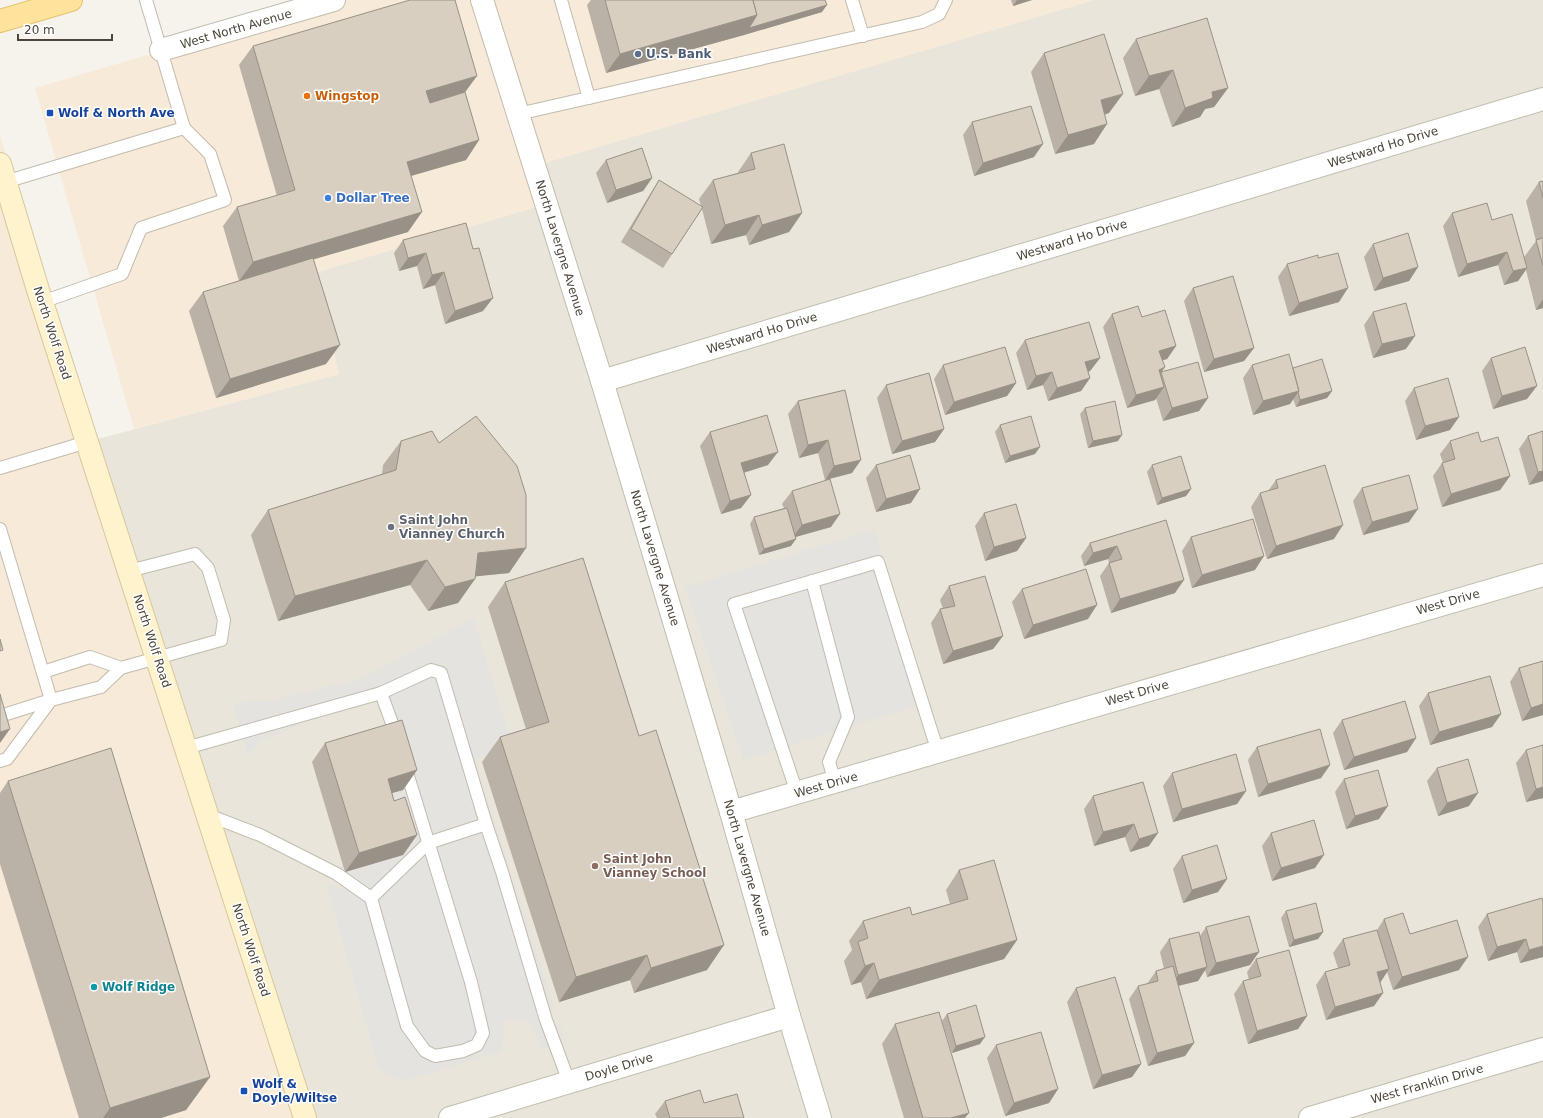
<svg xmlns="http://www.w3.org/2000/svg" width="1543" height="1118" font-family="'DejaVu Sans',sans-serif">
  <style>
    .residential { fill: #eae5da }
    .commercial { fill: #f7ead8 }
    .parking { fill: #e5e3e0 }
    .lines { fill: none; stroke-linecap: round; stroke-linejoin: round }
    .service-casing { stroke: #c2bbae; stroke-width: 14 }
    .minor-casing { stroke: #c2bbae; stroke-width: 24 }
    .secondary-casing { stroke: #d6c79b; stroke-width: 24 }
    .primary-casing { stroke: #e6c16a; stroke-width: 24 }
    .service { stroke: #fff; stroke-width: 12 }
    .minor { stroke: #fff; stroke-width: 22 }
    .secondary { stroke: #fff3cd; stroke-width: 22 }
    .primary { stroke: #ffe39c; stroke-width: 22 }
    .wall { fill: #bab2a6 }
    .shaded-wall { fill: #979187 }
    .building { fill: #d8cfc1; stroke: #979187 }
    .service-dot { fill: #5c6f8a; stroke: #fff; stroke-width: 1.5 }
    .food-dot { fill: #e8710a; stroke: #fff; stroke-width: 1.5 }
    .transit-dot { fill: #1a4fb4; stroke: #fff; stroke-width: 1.5 }
    .shop-dot { fill: #3f7fe0; stroke: #fff; stroke-width: 1.5 }
    .worship-dot { fill: #6b7280; stroke: #fff; stroke-width: 1.5 }
    .education-dot { fill: #8d6e63; stroke: #fff; stroke-width: 1.5 }
    .culture-dot { fill: #0f9aa8; stroke: #fff; stroke-width: 1.5 }
    .labels { text-anchor: middle; stroke-width: 3; stroke-linejoin: round; paint-order: stroke }
    .street-label { font-size: 12px; fill: #4b4439; stroke: #fff }
    .service-label { font-size: 12px; font-weight: bold; fill: #4e5e75; stroke: #fff; text-anchor: start }
    .food-label { font-size: 12px; font-weight: bold; fill: #c56008; stroke: #fff; text-anchor: start }
    .transit-label { font-size: 12px; font-weight: bold; fill: #164399; stroke: #fff; text-anchor: start }
    .shop-label { font-size: 12px; font-weight: bold; fill: #366cbe; stroke: #fff; text-anchor: start }
    .worship-label { font-size: 12px; font-weight: bold; fill: #5b616d; stroke: #fff; text-anchor: start }
    .education-label { font-size: 12px; font-weight: bold; fill: #785e54; stroke: #fff; text-anchor: start }
    .culture-label { font-size: 12px; font-weight: bold; fill: #0d838f; stroke: #fff; text-anchor: start }
  </style>
  <rect width="100%" height="100%" fill="#f6f3ec"/>
  <path class="residential" d="M1094,0h449v1118h-1238l-218,-676 252,-68 -25,-101 232,-69 -12,-38z"/>
  <g class="commercial">
    <path d="M334,0h760l-560,166 12,38 -232,69 25,101 -205,55 -99,-341z"/>
    <path d="M0,135l91,308 214,675h-305z"/>
  </g>
  <g class="parking">
    <path d="M875,529l52,174 -184,57 -58,-173z"/>
    <path d="M474,618l38,128 -37,14 79,246 -8,14 16,8 3,13 -23,8 -12,-27 -24,-3 -5,33 -97,29 -17,-6 -9,-8 -52,-184 23,8 -11,-24 61,-20 -22,-58 33,-6 -29,-90 -121,48 -12,16 -15,-54 33,-2 95,-22z"/>
  </g>
  <g class="lines">
    <defs>
      <g id="service">
        <path d="M561,0l28,98"/>
        <path d="M852,0l11,36"/>
        <path d="M518,114l404,-92 17,-8 7,-14"/>
        <path d="M5,182l179,-54 -38,-128"/>
        <path d="M42,302l80,-28 19,-46 84,-28 -15,-46 -26,-26"/>
        <path d="M0,468l87,-26"/>
        <path d="M0,529l51,171 -51,16"/>
        <path d="M812,581l36,136 -19,45 6,20"/>
        <path d="M43,672l47,-15 31,11"/>
        <path d="M381,693l16,44"/>
        <path d="M186,748l195,-55 50,-23 10,3 45,151 16,48 44,148 23,62"/>
        <path d="M0,761l7,-2 44,-59 50,-13 20,-19 100,-28 3,-20 -16,-52 -13,-14 -66,17"/>
        <path d="M797,793l-63,-189 144,-42 60,190"/>
        <path d="M208,815l52,20 77,39 34,24 36,128 18,25 10,5 28,-5 14,-6 6,-12 -12,-51 -66,-216"/>
        <path d="M371,898l57,-55 58,-19"/>
      </g>
      <g id="minor">
        <path d="M482,0l120,381 129,431 58,204 31,102"/>
        <path d="M161,50l173,-50"/>
        <path d="M602,381l941,-282"/>
        <path d="M731,812l812,-237"/>
        <path d="M450,1118l339,-102"/>
        <path d="M1310,1118l233,-69"/>
      </g>
      <path id="secondary" d="M0,164l38,126 267,828"/>
      <path id="primary" d="M0,21l71,-21"/>
    </defs>
    <use href="#service" class="service-casing"/>
    <use href="#minor" class="minor-casing"/>
    <use href="#secondary" class="secondary-casing"/>
    <use href="#primary" class="primary-casing"/>
    <use href="#service" class="service"/>
    <use href="#minor" class="minor"/>
    <use href="#secondary" class="secondary"/>
    <use href="#primary" class="primary"/>
  </g>
  <g class="wall">
    <path d="M591,0h234l-3,12 -78,23 -138,38 -19,-68z"/>
    <path d="M1011,0h21l-19,6z"/>
    <path d="M1136,39l92,49 -14,19 -9,2 -5,8 -28,10 -13,-38 -24,7 -12,-38z"/>
    <path d="M253,46l212,46 14,48 -13,20 -55,16 -3,56 -95,27 13,105 -110,34 -27,-87 14,-19 36,-11 -16,-55 14,-19 40,-11 -38,-131z"/>
    <path d="M1044,53l65,60 -5,2 -10,29 -39,10 -24,-82z"/>
    <path d="M972,122l62,35 -60,19 -11,-41z"/>
    <path d="M751,153l51,60 -13,19 -40,13 -3,-10 -35,9 -9,-35 -39,59 -42,-26 29,-48 9,-14 42,26 -2,-7 14,-19 25,-7v-1z"/>
    <path d="M606,160l46,18 -9,13 -36,12 -11,-30z"/>
    <path d="M1543,181v127l-7,2 -10,-40 -8,11 -14,4 -6,-20 -40,12 -15,-51 9,-13 40,7 32,37 12,-16 -10,-40 13,-19z"/>
    <path d="M466,223l17,88 -38,13 -10,-39 -12,4 -6,-23 -18,5 -5,-18 9,-13z"/>
    <path d="M1373,244l45,23 -9,14 -35,10 -10,-34z"/>
    <path d="M1318,258l21,44 -50,14 -11,-39 9,-13z"/>
    <path d="M1193,288l61,60 -10,13 -40,11 -20,-71z"/>
    <path d="M1373,312l33,37 -33,9 -9,-33z"/>
    <path d="M1112,314l64,32 -9,13 -5,1 3,7 -5,7 1,-2 47,26 -9,13 -36,10 -7,-23 -1,2 -28,8 -24,-81z"/>
    <path d="M1025,340l75,18 -10,13 -2,1 2,6 -9,13 -33,10 -5,-16 -16,5 -11,-37z"/>
    <path d="M1491,358l36,41 -34,10 -11,-38z"/>
    <path d="M943,365l73,18 -9,13 -62,19 -11,-36z"/>
    <path d="M1252,365l41,3 39,23 -5,7 -31,9 -3,-8 -3,5 -37,11 -10,-37z"/>
    <path d="M886,385l58,44 -9,13 -43,12 -15,-56z"/>
    <path d="M1414,388l36,42 -34,10 -11,-39z"/>
    <path d="M845,390l7,83 -27,7 -7,-27 -19,5 -11,-44 10,-13z"/>
    <path d="M1085,408l33,33 -30,7 -8,-34z"/>
    <path d="M1000,425l35,29 -30,9 -10,-31z"/>
    <path d="M1543,431v50l-14,4 -10,-36 9,-13z"/>
    <path d="M710,432l58,33 -24,8 7,22 -10,13 -20,6 -21,-68z"/>
    <path d="M401,441l38,2 87,105 -17,25 -33,3 -1,3 -17,24 -30,8 -18,-26 -132,36 -27,-86 17,-25 114,-36 1,-9z"/>
    <path d="M1450,441l31,1 29,34 -10,14 -58,17 -9,-31 9,-13h1l-3,-9z"/>
    <path d="M876,465l35,38 -35,9 -10,-34z"/>
    <path d="M1152,465l39,24 -5,7 -29,9 -10,-33z"/>
    <path d="M1276,480l58,59 -67,20 -16,-52 9,-14 8,-2z"/>
    <path d="M1362,488l47,34 -46,13 -10,-34z"/>
    <path d="M792,491l39,36 -36,10 -4,9 -32,9 -9,-31 4,-7 30,-9 -2,-4z"/>
    <path d="M984,513l42,25 -9,13 -32,10 -10,-35z"/>
    <path d="M1166,520l9,73 -64,20 -11,-37 9,-13 -1,-4 -24,7 -3,-10 9,-13z"/>
    <path d="M1191,537l64,33 -63,18 -10,-37z"/>
    <path d="M505,582l202,388 -73,23 -4,-13 -71,22 -77,-240 18,-25 26,-8 -38,-122z"/>
    <path d="M949,586l54,50 -10,13 -50,15 -12,-41 9,-14h3l-3,-9z"/>
    <path d="M1022,589l66,30 -64,20 -12,-37z"/>
    <path d="M1543,661v54l-21,6 -12,-39 9,-14z"/>
    <path d="M1428,693l73,21 -9,13 -62,18 -11,-39z"/>
    <path d="M1342,720l74,18 -9,14 -63,18 -11,-37z"/>
    <path d="M325,743l92,27 -14,20 -11,3 2,8 23,34 -14,20 -58,17 -33,-110z"/>
    <path d="M1543,745v53l-17,4 -10,-39 10,-13z"/>
    <path d="M1257,747l73,18 -9,13 -63,19 -10,-37z"/>
    <path d="M1437,768l32,38 -31,10 -11,-35z"/>
    <path d="M1172,773l74,18 -9,13 -64,18 -10,-36z"/>
    <path d="M1344,779l35,40 -33,10 -11,-37z"/>
    <path d="M8,781l202,296 -24,33 -25,8h-82l-79,-254v-71z"/>
    <path d="M1143,782l6,64 -19,6 -5,-15 -31,9 -10,-37 9,-13z"/>
    <path d="M1271,833l44,35 -43,13 -10,-35z"/>
    <path d="M1182,856l45,23 -9,13 -35,11 -10,-34z"/>
    <path d="M959,870l58,70 -13,19 -138,40 -5,-17 -10,3 -7,-24 8,-11 -3,-9 14,-20 49,-6 38,-11 -4,-14z"/>
    <path d="M1543,902v55l-23,6 -3,-11 -29,9 -10,-34 9,-13z"/>
    <path d="M1286,911l37,21 -5,7 -29,8 -8,-29z"/>
    <path d="M1384,919l26,15 49,36 -66,20 -6,-18 -7,10 3,11 -9,13 -48,14 -10,-35 9,-13 13,-4 -5,-15 10,-14 34,-9z"/>
    <path d="M1206,927l44,38 -43,12 -2,-7 -7,11 -20,5 16,57 -9,13 -37,10 -19,-67 9,-13 9,-2 9,-13 8,-2 -4,-17 9,-13 31,-3z"/>
    <path d="M1256,959l51,57 -9,13 -50,15 -14,-50 9,-13 6,-1 -2,-8z"/>
    <path d="M1076,988l65,76 -9,13 -39,12 -26,-87z"/>
    <path d="M947,1014l33,30 -28,9 -10,-32z"/>
    <path d="M895,1024l70,94h-61l-22,-74z"/>
    <path d="M996,1045l62,44 -9,14 -44,13 -18,-58z"/>
    <path d="M665,1101l39,2 40,15h-87l-2,-4z"/>
  </g>
  <g class="shaded-wall">
    <path d="M1017,0h15l-19,6z"/>
    <path d="M827,5l-5,7 -78,23 -138,38 14,-19 137,-39z"/>
    <path d="M1173,70l-14,19 -24,7 14,-20z"/>
    <path d="M477,76l-14,19 -50,15 13,-19z"/>
    <path d="M1228,88l-14,19 -9,2 -5,8 -28,10 13,-19 27,-16z"/>
    <path d="M1123,94l-14,19 -22,6 14,-19z"/>
    <path d="M1107,124l-13,20 -39,10 13,-19z"/>
    <path d="M479,140l-13,20 -73,21 14,-19z"/>
    <path d="M1043,144l-9,13 -60,19 9,-13z"/>
    <path d="M652,178l-9,13 -36,12 9,-13z"/>
    <path d="M422,212l-14,20 -169,49 14,-19z"/>
    <path d="M802,213l-13,19 -40,13 13,-20z"/>
    <path d="M759,215l-13,20 -35,9 14,-19z"/>
    <path d="M1507,252l-9,13 -40,12 9,-13z"/>
    <path d="M426,253l-9,13 -18,5 9,-13z"/>
    <path d="M1418,267l-9,14 -35,10 9,-13z"/>
    <path d="M1527,268l-9,13 -14,4 9,-14z"/>
    <path d="M444,272l-9,13 -12,4 9,-14z"/>
    <path d="M1348,288l-9,14 -50,14 10,-13z"/>
    <path d="M493,298l-10,13 -38,13 10,-13z"/>
    <path d="M1543,299v9l-7,2z"/>
    <path d="M1415,336l-9,13 -33,9 9,-14z"/>
    <path d="M340,345l-14,19 -110,34 14,-19z"/>
    <path d="M1176,346l-9,13 -17,5 9,-13z"/>
    <path d="M1254,348l-10,13 -40,11 10,-13z"/>
    <path d="M1100,358l-10,13 -14,4 9,-13z"/>
    <path d="M1165,367l-10,14 4,-11z"/>
    <path d="M1052,372l-9,13 -16,5 9,-14z"/>
    <path d="M1090,378l-9,13 -33,10 9,-13z"/>
    <path d="M1016,383l-9,13 -62,19 9,-13z"/>
    <path d="M1537,386l-10,13 -34,10 9,-13z"/>
    <path d="M1164,387l-9,13 -28,8 9,-13z"/>
    <path d="M1299,391l-9,13 -37,11 10,-14z"/>
    <path d="M1332,391l-5,7 -31,9 4,-7z"/>
    <path d="M1208,398l-9,13 -36,10 9,-13z"/>
    <path d="M1459,417l-9,13 -34,10 9,-14z"/>
    <path d="M944,429l-9,13 -43,12 10,-13z"/>
    <path d="M1122,435l-4,6 -30,7 5,-7z"/>
    <path d="M828,440l-10,13 -19,5 9,-13z"/>
    <path d="M1040,447l-5,7 -30,9 5,-7z"/>
    <path d="M778,452l-10,13 -36,11 9,-13z"/>
    <path d="M861,460l-9,13 -27,7 9,-14z"/>
    <path d="M1543,471v10l-14,4 9,-13z"/>
    <path d="M1510,476l-10,14 -58,17 9,-13z"/>
    <path d="M920,489l-9,14 -35,9 10,-13z"/>
    <path d="M1191,489l-5,7 -29,9 5,-7z"/>
    <path d="M751,495l-10,13 -20,6 9,-13z"/>
    <path d="M1418,509l-9,13 -46,13 9,-13z"/>
    <path d="M840,514l-9,13 -39,11 10,-13z"/>
    <path d="M1343,525l-9,14 -67,20 9,-13z"/>
    <path d="M1026,538l-9,13 -32,10 9,-14z"/>
    <path d="M796,539l-5,7 -32,9 5,-6z"/>
    <path d="M1117,546l-9,13 -24,7 9,-13z"/>
    <path d="M526,548l-17,25 -49,5 18,-25z"/>
    <path d="M1264,556l-9,14 -63,18 10,-13z"/>
    <path d="M427,560l-17,25 -132,36 17,-25z"/>
    <path d="M475,579l-17,24 -30,8 17,-24z"/>
    <path d="M1184,580l-9,13 -64,20 9,-14z"/>
    <path d="M1097,605l-9,14 -64,20 9,-14z"/>
    <path d="M1003,636l-10,13 -50,15 10,-13z"/>
    <path d="M1543,704v11l-21,6 9,-13z"/>
    <path d="M1501,714l-9,13 -62,18 9,-13z"/>
    <path d="M10,729l-10,14v-11z"/>
    <path d="M1416,738l-9,14 -63,18 10,-13z"/>
    <path d="M1330,765l-9,13 -63,19 10,-13z"/>
    <path d="M417,770l-14,20 -29,8 14,-19z"/>
    <path d="M1543,787v11l-17,4 10,-13z"/>
    <path d="M1246,791l-9,13 -64,18 9,-13z"/>
    <path d="M1478,793l-9,13 -31,10 9,-13z"/>
    <path d="M1388,806l-9,13 -33,10 9,-13z"/>
    <path d="M1134,824l-9,13 -31,9 9,-14z"/>
    <path d="M1158,833l-9,13 -19,6 9,-13z"/>
    <path d="M417,835l-14,20 -58,17 14,-19z"/>
    <path d="M1324,855l-9,13 -43,13 9,-13z"/>
    <path d="M1227,879l-9,13 -35,11 9,-13z"/>
    <path d="M1323,932l-5,7 -29,8 5,-7z"/>
    <path d="M1526,939l-9,13 -29,9 9,-14z"/>
    <path d="M1017,940l-13,19 -138,40 13,-19z"/>
    <path d="M724,945l-17,25 -73,23 17,-25z"/>
    <path d="M1543,946v11l-23,6 9,-13z"/>
    <path d="M1259,952l-9,13 -43,12 9,-14z"/>
    <path d="M647,955l-17,25 -71,22 17,-25z"/>
    <path d="M1468,957l-9,13 -66,20 9,-13z"/>
    <path d="M874,963l-13,19 -10,3 14,-19z"/>
    <path d="M1207,967l-9,14 -29,7 9,-13z"/>
    <path d="M1389,969l-9,14 -3,-11z"/>
    <path d="M1383,993l-9,13 -48,14 9,-13z"/>
    <path d="M1307,1016l-9,13 -50,15 9,-13z"/>
    <path d="M985,1037l-5,7 -28,9 4,-7z"/>
    <path d="M1194,1043l-9,13 -37,10 9,-13z"/>
    <path d="M1141,1064l-9,13 -39,12 9,-14z"/>
    <path d="M210,1077l-24,33 -25,8h-58l7,-10z"/>
    <path d="M1058,1089l-9,14 -44,13 9,-13z"/>
    <path d="M969,1113l-4,5h-14z"/>
  </g>
  <g class="building">
    <path d="M410,0h45l22,76 -51,15 4,12 35,-11 14,48 -72,22 15,50 -169,50 -16,-55 58,-17 -42,-144z"/>
    <path d="M605,0h148l4,15 -137,39z"/>
    <path d="M753,0h72l2,5 -78,23 8,-13z"/>
    <path d="M1207,18l21,70 -16,4 1,6 -28,10 -12,-38 -24,6 -13,-37z"/>
    <path d="M1104,34l19,60 -22,6 6,24 -39,11 -24,-82z"/>
    <path d="M1031,106l12,38 -60,19 -11,-41z"/>
    <path d="M784,144l18,69 -40,12 -3,-10 -34,10 -12,-45 42,-11 -4,-16z"/>
    <path d="M642,148l10,30 -36,12 -10,-30z"/>
    <path d="M659,180l44,27 -31,47 -41,-25z"/>
    <path d="M1543,181v17l-4,-16z"/>
    <path d="M1487,203l5,17 20,-6 15,54 -14,3 -6,-19 -40,12 -15,-51z"/>
    <path d="M466,223l7,26 6,-1 14,50 -38,13 -11,-39 -12,3 -6,-22 -18,5 -5,-18z"/>
    <path d="M1408,233l10,34 -35,11 -10,-34z"/>
    <path d="M1543,238v28l-7,-26z"/>
    <path d="M1338,253l10,35 -49,15 -12,-39 31,-9v3z"/>
    <path d="M313,258l27,87 -110,34 -27,-87z"/>
    <path d="M1233,276l21,72 -40,11 -21,-71z"/>
    <path d="M1406,303l9,33 -33,8 -9,-32z"/>
    <path d="M1138,306l4,11 23,-7 11,36 -17,5 6,16 -6,3 5,17 -28,8 -24,-81z"/>
    <path d="M1089,322l11,36 -15,4 5,16 -33,10 -5,-16 -16,4 -11,-36z"/>
    <path d="M1005,347l11,36 -62,19 -11,-37z"/>
    <path d="M1525,347l12,39 -35,10 -11,-38z"/>
    <path d="M1289,354l10,37 -36,10 -11,-36z"/>
    <path d="M1322,359l10,32 -32,9 -2,-8 1,-1 -6,-23z"/>
    <path d="M1198,362l10,36 -36,10 -11,-36z"/>
    <path d="M929,373l15,56 -42,12 -16,-56z"/>
    <path d="M1448,378l11,39 -34,9 -11,-38z"/>
    <path d="M845,390l16,70 -27,6 -6,-26 -20,5 -10,-44z"/>
    <path d="M1115,401l7,34 -29,6 -8,-33z"/>
    <path d="M767,415l11,37 -37,11 10,32 -21,6 -20,-69z"/>
    <path d="M476,416l41,50 9,29v53l-48,5 -3,26 -30,8 -18,-27 -132,36 -27,-86 128,-40 5,-29 31,-10 7,12z"/>
    <path d="M1031,416l9,31 -30,9 -10,-31z"/>
    <path d="M1543,431v40l-5,1 -10,-36z"/>
    <path d="M1478,432l3,10 17,-5 12,39 -59,18 -9,-31 13,-4 -5,-18z"/>
    <path d="M910,455l10,34 -34,10 -10,-34z"/>
    <path d="M1181,456l10,33 -29,9 -10,-33z"/>
    <path d="M1325,465l18,60 -67,21 -16,-53 18,-5 -2,-8z"/>
    <path d="M1409,475l9,34 -46,13 -10,-34z"/>
    <path d="M830,479l10,35 -38,11 -10,-34z"/>
    <path d="M1016,504l10,34 -32,9 -10,-34z"/>
    <path d="M787,508l9,31 -32,10 -10,-32z"/>
    <path d="M1253,519l11,37 -62,19 -11,-38z"/>
    <path d="M1166,520l18,60 -64,19 -11,-36 13,-4 -5,-13 -24,7 -3,-10z"/>
    <path d="M583,558l56,178 17,-6 68,215 -73,23 -4,-13 -71,22 -76,-240 49,-15 -44,-140z"/>
    <path d="M1086,569l11,36 -64,20 -11,-36z"/>
    <path d="M985,576l18,60 -50,15 -13,-42 15,-3 -6,-20z"/>
    <path d="M0,639l3,11 -3,1z"/>
    <path d="M1543,661v43l-12,4 -12,-40z"/>
    <path d="M1490,676l11,38 -62,18 -11,-39z"/>
    <path d="M0,694l10,35 -10,3z"/>
    <path d="M1405,701l11,37 -62,19 -12,-37z"/>
    <path d="M402,720l15,50 -29,9 6,22 11,-4 12,38 -58,18 -34,-110z"/>
    <path d="M1320,729l10,36 -62,19 -11,-37z"/>
    <path d="M1543,745v42l-7,2 -10,-39z"/>
    <path d="M111,748l99,329 -100,31 -102,-327z"/>
    <path d="M1236,754l10,37 -64,18 -10,-36z"/>
    <path d="M1468,759l10,34 -31,10 -10,-35z"/>
    <path d="M1378,770l10,36 -33,10 -11,-37z"/>
    <path d="M1143,782l15,51 -19,6 -5,-15 -31,8 -10,-36z"/>
    <path d="M1314,820l10,35 -43,13 -10,-35z"/>
    <path d="M1217,845l10,34 -35,11 -10,-34z"/>
    <path d="M994,860l23,80 -138,40 -5,-17 -9,3 -7,-24 10,-4 -5,-17 47,-14 2,8 56,-16 -9,-29z"/>
    <path d="M1542,898l1,4v44l-14,4 -3,-11 -29,8 -10,-33z"/>
    <path d="M1316,903l7,29 -29,8 -8,-29z"/>
    <path d="M1403,913l7,21 47,-14 11,37 -66,20 -18,-58z"/>
    <path d="M1249,916l10,36 -43,11 -10,-36z"/>
    <path d="M1377,930l12,39 -12,3 6,21 -48,14 -10,-35 25,-7 -7,-26z"/>
    <path d="M1199,932l8,35 -29,8 -9,-36z"/>
    <path d="M1289,950l18,66 -50,15 -14,-50 18,-5 -5,-17z"/>
    <path d="M1173,966l21,77 -37,10 -19,-67 20,-5 -2,-10z"/>
    <path d="M1115,977l26,87 -39,11 -26,-87z"/>
    <path d="M976,1005l9,32 -29,9 -9,-32z"/>
    <path d="M939,1012l30,101 -18,5h-28l-28,-94z"/>
    <path d="M1041,1032l17,57 -44,14 -18,-58z"/>
    <path d="M700,1090l4,13 33,-9 7,24h-74l-5,-17z"/>
  </g>
  <circle class="service-dot" cx="638" cy="54" r="4"/>
  <circle class="food-dot" cx="307" cy="96" r="4"/>
  <g class="transit-dot">
    <rect x="46" y="109" width="8" height="8" rx="2"/>
    <rect x="240" y="1087" width="8" height="8" rx="2"/>
  </g>
  <circle class="shop-dot" cx="328" cy="198" r="4"/>
  <circle class="worship-dot" cx="391" cy="527" r="4"/>
  <circle class="education-dot" cx="595" cy="866" r="4"/>
  <circle class="culture-dot" cx="94" cy="987" r="4"/>
  <g class="labels">
    <g class="street-label">
      <text transform="translate(236 29) rotate(-16)" y="4">West North Avenue</text>
      <text transform="translate(1383 147) rotate(-17)" y="4">Westward Ho Drive</text>
      <text transform="translate(1072 240) rotate(-17)" y="4">Westward Ho Drive</text>
      <text transform="translate(560 248) rotate(73)" y="4">North Lavergne Avenue</text>
      <text transform="translate(52 333) rotate(72)" y="4">North Wolf Road</text>
      <text transform="translate(762 333) rotate(-17)" y="4">Westward Ho Drive</text>
      <text transform="translate(655 558) rotate(73)" y="4">North Lavergne Avenue</text>
      <text transform="translate(1448 602) rotate(-16)" y="4">West Drive</text>
      <text transform="translate(152 641) rotate(72)" y="4">North Wolf Road</text>
      <text transform="translate(1137 693) rotate(-16)" y="4">West Drive</text>
      <text transform="translate(826 785) rotate(-16)" y="4">West Drive</text>
      <text transform="translate(747 868) rotate(74)" y="4">North Lavergne Avenue</text>
      <text transform="translate(251 950) rotate(72)" y="4">North Wolf Road</text>
      <text transform="translate(619 1067) rotate(-17)" y="4">Doyle Drive</text>
      <text transform="translate(1427 1084) rotate(-16)" y="4">West Franklin Drive</text>
    </g>
    <g class="service-label">
      <text x="646" y="58">U.S. Bank</text>
    </g>
    <g class="food-label">
      <text x="315" y="100">Wingstop</text>
    </g>
    <g class="transit-label">
      <text x="58" y="117">Wolf &amp; North Ave</text>
      <text x="252" y="1088">Wolf &amp;<tspan x="252" dy="14">Doyle/Wiltse</tspan></text>
    </g>
    <g class="shop-label">
      <text x="336" y="202">Dollar Tree</text>
    </g>
    <g class="worship-label">
      <text x="399" y="524">Saint John<tspan x="399" dy="14">Vianney Church</tspan></text>
    </g>
    <g class="education-label">
      <text x="603" y="863">Saint John<tspan x="603" dy="14">Vianney School</tspan></text>
    </g>
    <g class="culture-label">
      <text x="102" y="991">Wolf Ridge</text>
    </g>
  </g>
  <path d="M18 34v6h94v-6" fill="none" stroke="#4b4439" stroke-width="2"/>
  <text x="24" y="34" font-size="12" fill="#4b4439" stroke="#ffffff" stroke-width="3" paint-order="stroke">20 m</text>
</svg>
